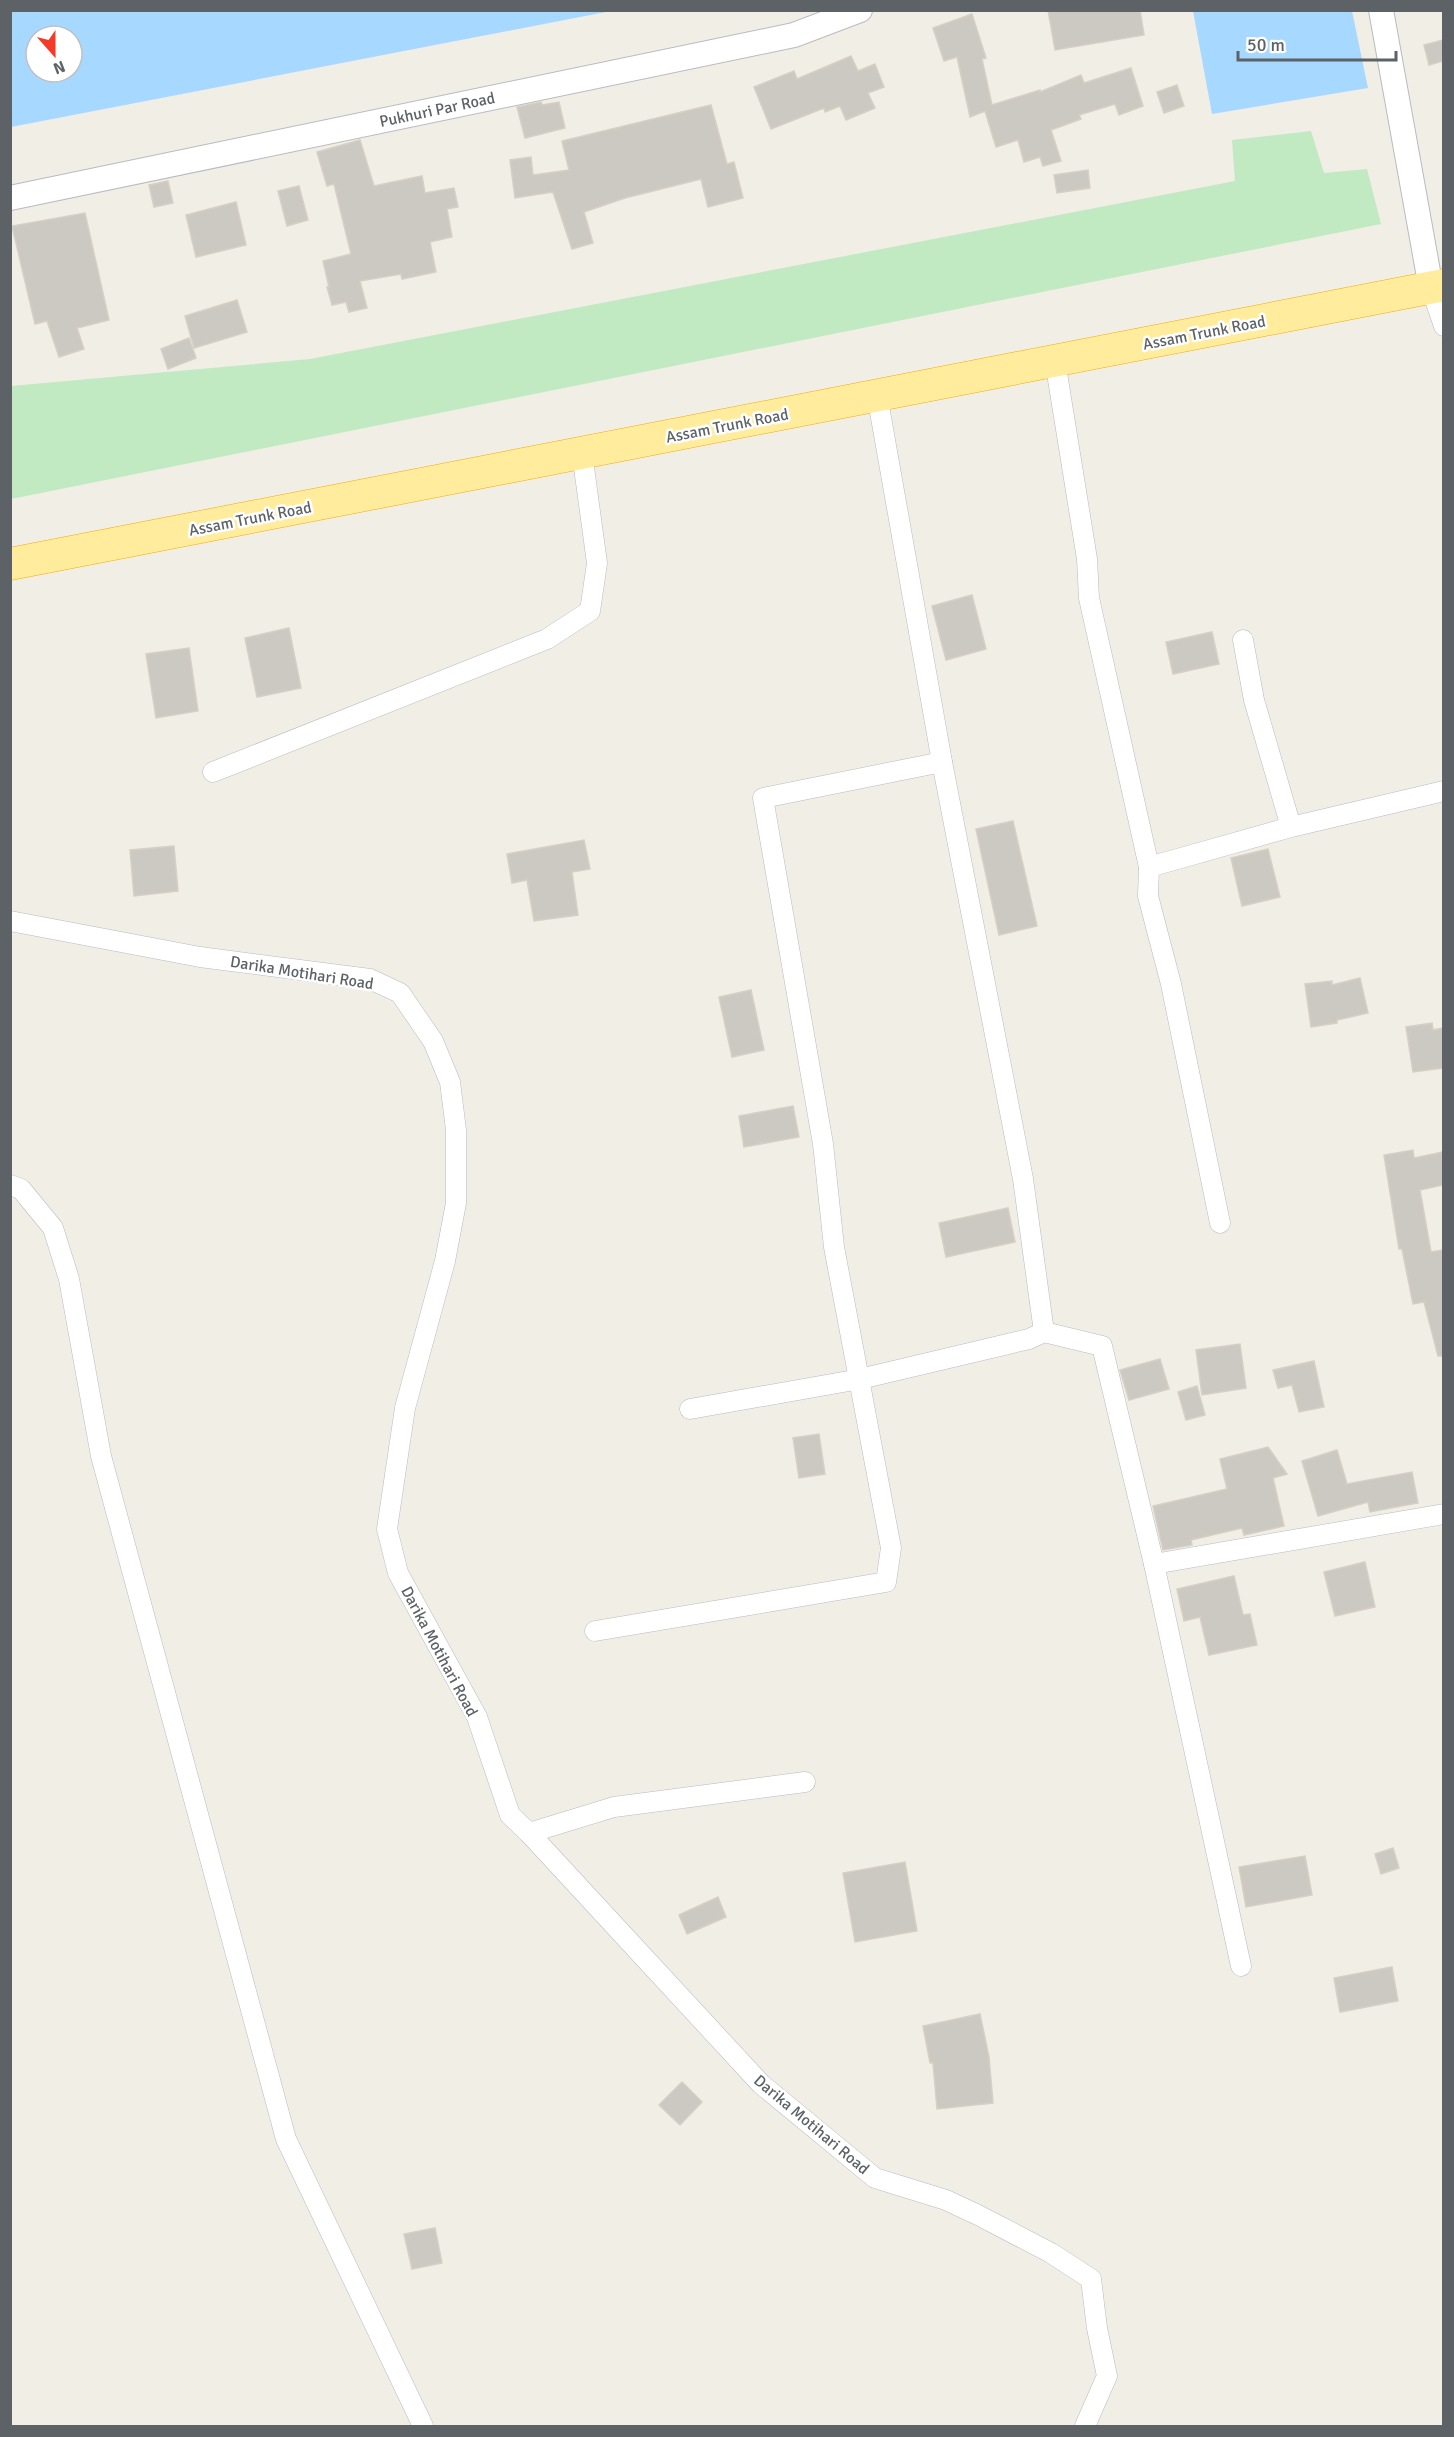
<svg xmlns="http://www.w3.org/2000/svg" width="1454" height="2437" font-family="Signika,sans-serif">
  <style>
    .green { fill: #c1e9c2 }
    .water { fill: #a7d8ff; fill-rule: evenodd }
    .building { fill: #ccc9c3; stroke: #d6d0c4; stroke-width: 1.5 }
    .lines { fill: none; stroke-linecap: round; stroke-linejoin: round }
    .minor-casing { stroke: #b8bbc0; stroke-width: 21 }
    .tertiary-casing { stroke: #b8bbc0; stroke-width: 26 }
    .trunk-casing { stroke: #f6ac00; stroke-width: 33 }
    .minor { stroke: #fff; stroke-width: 20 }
    .tertiary { stroke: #fff; stroke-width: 24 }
    .trunk { stroke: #ffec9d; stroke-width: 32 }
    .labels { text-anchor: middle; stroke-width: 5; stroke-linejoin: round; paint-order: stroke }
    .street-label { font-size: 16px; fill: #5d6267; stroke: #fff }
  </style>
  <rect width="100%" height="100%" fill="#f1eee6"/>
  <path class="green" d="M1311,131l13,42 43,-4 14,55 -1370,275v-113l299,-27 925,-178 -3,-41z"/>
  <g class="water">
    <path d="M11,10h600v1l-600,116zM36,36h36v36h-36z"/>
    <path d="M1193,11h159l16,77 -156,26z"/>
  </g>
  <g class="building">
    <path d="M1048,10h92l4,25 -89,15z"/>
    <path d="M972,14l14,44 -4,1 10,46 48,-15v2l41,-17 3,8 47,-15 12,38 -24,9 -4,-11 -36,11 2,4 -30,11 10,31 -18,5 -3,-9 -16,5 -6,-22 -22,7 -11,-36 -15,6 -13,-60 -13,4 -11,-33z"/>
    <path d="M1443,40v21l-14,4 -5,-20z"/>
    <path d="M851,56l7,15 17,-7 9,23 -16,6 7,15 -29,12 -6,-14 -15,6 -1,-4 -53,21 -17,-42 40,-16 3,8z"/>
    <path d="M1177,85l7,21 -20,7 -7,-21z"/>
    <path d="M541,102l1,3 17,-3 6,26 -40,10 -8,-31z"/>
    <path d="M711,105l16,59 7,-2 9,36 -35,9 -7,-28 -76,19 -41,14 9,31 -21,6 -19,-57 -38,6 -5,-38 21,-3 2,18 36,-5 -7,-29z"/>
    <path d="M360,140l14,46 48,-10 3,17 29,-5 4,19 -11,2 5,28 -22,5 6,30 -34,7 -1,-5 -41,7 7,27 -18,4 -3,-10 -14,3 -5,-18h2l-6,-26 28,-7 -17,-70 -7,2 -10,-34z"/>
    <path d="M1088,170l2,18 -33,5 -3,-18z"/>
    <path d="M168,181l5,22 -19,4 -5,-22z"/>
    <path d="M299,186l9,34 -21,6 -9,-35z"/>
    <path d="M236,202l10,43 -50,12 -10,-42z"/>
    <path d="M85,213l24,107 -32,8 7,21 -25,8 -12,-36 -12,3 -23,-98z"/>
    <path d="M237,300l10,32 -53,16 -9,-32z"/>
    <path d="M189,338l7,20 -28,11 -7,-20z"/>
    <path d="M972,595l14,54 -40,11 -14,-54z"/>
    <path d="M289,628l12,60 -44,9 -12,-59z"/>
    <path d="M1212,632l7,32 -46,10 -7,-32z"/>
    <path d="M189,648l9,63 -42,7 -10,-64z"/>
    <path d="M1013,821l24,105 -38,9 -23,-106z"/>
    <path d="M584,840l6,29 -18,3 6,43 -44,6 -7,-41 -15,3 -5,-29z"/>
    <path d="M174,846l4,45 -44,5 -4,-46z"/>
    <path d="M1268,849l12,48 -38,9 -11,-48z"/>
    <path d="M1360,978l8,35 -31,7v3l-26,4 -6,-43 27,-3v4z"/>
    <path d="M751,990l13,60 -32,7 -13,-60z"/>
    <path d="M1432,1023l1,7 10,-2v40l-30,4 -7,-45z"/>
    <path d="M793,1106l6,31 -55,10 -5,-31z"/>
    <path d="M1413,1150l1,8 29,-6v33l-23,5 11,62 12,-2v106h-5l-14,-54 -11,2 -11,-55h-3l-15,-94z"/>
    <path d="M1008,1208l7,34 -69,15 -7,-34z"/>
    <path d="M1240,1344l6,44 -44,7 -6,-45z"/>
    <path d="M1160,1359l9,30 -40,11 -9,-30z"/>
    <path d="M1314,1361l10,46 -25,5 -7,-27 -14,3 -5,-18z"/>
    <path d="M1197,1386l8,29 -19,5 -8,-28z"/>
    <path d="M819,1434l6,40 -26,4 -6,-40z"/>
    <path d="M1268,1447l19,27 -14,4 11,48 -40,9 -2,-7 -51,12 1,5 -29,5 -10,-44 74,-17 -7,-30z"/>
    <path d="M1337,1450l10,34 65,-12 6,31 -48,9 -2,-10 -50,14 -16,-55z"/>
    <path d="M1365,1562l10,45 -40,9 -11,-44z"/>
    <path d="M1234,1576l9,39 7,-1 7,31 -48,10 -9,-38 -16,4 -7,-32z"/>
    <path d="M1393,1848l6,20 -18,6 -6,-20z"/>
    <path d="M1305,1856l7,39 -66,12 -7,-40z"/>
    <path d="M905,1862l12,69 -62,11 -12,-69z"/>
    <path d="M718,1897l8,20 -39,17 -8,-19z"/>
    <path d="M1392,1967l6,34 -58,11 -6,-34z"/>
    <path d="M980,2014l9,43 4,46 -56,6 -4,-46h-3l-7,-37z"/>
    <path d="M682,2082l20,20 -22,23 -21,-20z"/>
    <path d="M435,2228l7,35 -30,6 -8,-35z"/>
  </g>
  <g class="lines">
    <defs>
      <g id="minor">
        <path d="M1431,288l13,38"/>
        <path d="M1055,361l32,198 2,39 60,269 -1,29 23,88 49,239"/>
        <path d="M877,395l65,367 81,417 21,153"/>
        <path d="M1243,640l11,60 37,127"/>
        <path d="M213,772l334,-133 43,-28 7,-48 -15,-110"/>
        <path d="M1149,867l142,-40 153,-36"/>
        <path d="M10,921l190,36 170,22 30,14 33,48 17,41 6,48v73l-11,58 -40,147 -18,121 11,44 79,144 33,98 19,18 232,251 114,94 71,22 32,15 73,38 40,26 6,49 10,48 -22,50"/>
        <path d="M10,1185l11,4 32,39 16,51 32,177 185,683 137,287"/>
        <path d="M690,1409l170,-30 169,-40 15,-7 58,14 52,218 87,402"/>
        <path d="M1154,1564l290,-50"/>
        <path d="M595,1631l291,-49 5,-34 -57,-301 -11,-103 -60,-346 179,-36"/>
        <path d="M529,1833l85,-26 191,-25"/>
      </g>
      <g id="tertiary">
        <path d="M1381,10l50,278"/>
        <path d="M10,198l784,-163 66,-25"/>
      </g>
      <path id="trunk" d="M10,564l1434,-279"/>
    </defs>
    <use href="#minor" class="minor-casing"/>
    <use href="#tertiary" class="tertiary-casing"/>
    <use href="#trunk" class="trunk-casing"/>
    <use href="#minor" class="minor"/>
    <use href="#tertiary" class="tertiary"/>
    <use href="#trunk" class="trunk"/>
  </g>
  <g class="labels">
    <g class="street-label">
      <text transform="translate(437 109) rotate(-12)" y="6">Pukhuri Par Road</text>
      <text transform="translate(1204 332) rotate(-11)" y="6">Assam Trunk Road</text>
      <text transform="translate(727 425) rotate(-11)" y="6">Assam Trunk Road</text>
      <text transform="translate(250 518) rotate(-11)" y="6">Assam Trunk Road</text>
      <text transform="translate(302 972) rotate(9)" y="6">Darika Motihari Road</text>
      <text transform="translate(440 1651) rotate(62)" y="6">Darika Motihari Road</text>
      <text transform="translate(812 2124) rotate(40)" y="6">Darika Motihari Road</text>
    </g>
  </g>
  <rect width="1454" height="2437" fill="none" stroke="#5d6267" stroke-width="24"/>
  <g transform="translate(54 54) rotate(159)"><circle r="28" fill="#ffffff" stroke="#bec0c2" stroke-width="1.5"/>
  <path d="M0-4.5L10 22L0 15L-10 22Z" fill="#f43b28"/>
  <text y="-9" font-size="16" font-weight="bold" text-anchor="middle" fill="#5d6267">N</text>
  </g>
  <path d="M1238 51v9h158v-9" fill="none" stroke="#5d6267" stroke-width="3"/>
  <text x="1247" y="51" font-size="18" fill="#5d6267" stroke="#ffffff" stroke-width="4.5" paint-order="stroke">50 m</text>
</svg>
